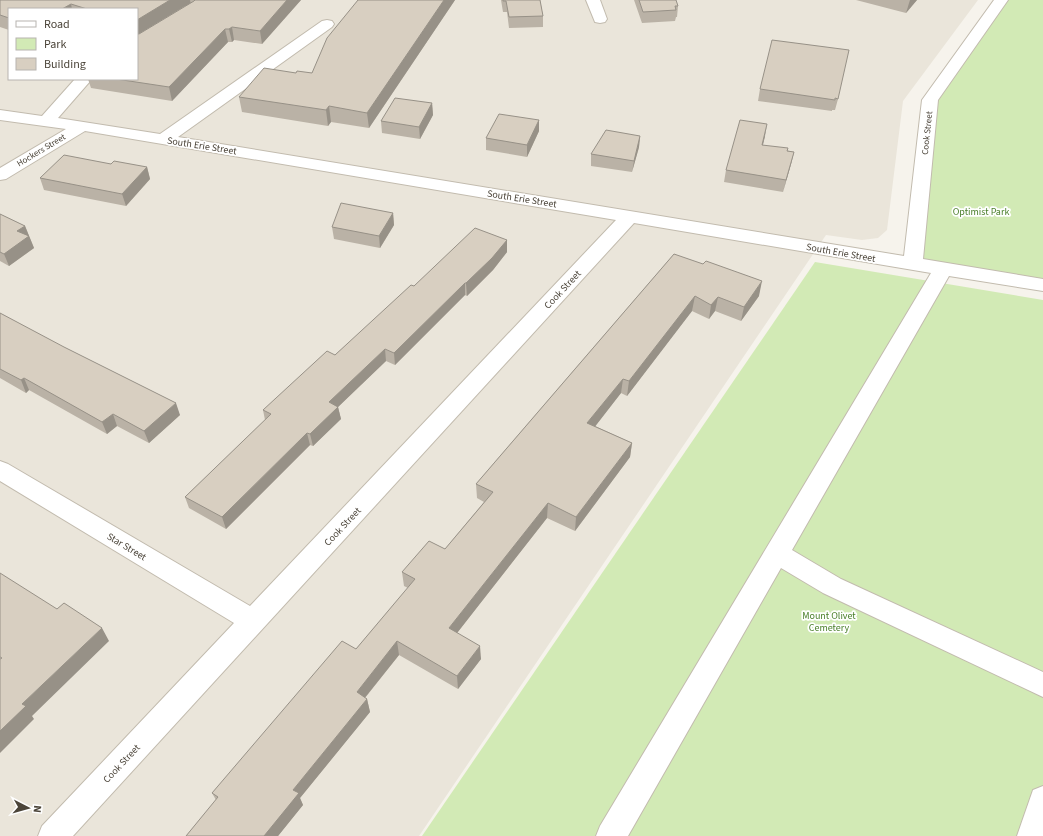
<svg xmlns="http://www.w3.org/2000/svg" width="1043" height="836" font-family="'Source Sans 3',sans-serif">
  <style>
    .residential { fill: #eae5da; fill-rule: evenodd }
    .green { fill: #d2eab5 }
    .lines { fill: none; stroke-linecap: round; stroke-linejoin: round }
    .minor-casing { stroke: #c2bbae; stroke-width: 2 }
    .minor { fill: #fff; fill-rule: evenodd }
    .wall { fill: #bab2a6; fill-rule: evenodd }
    .shaded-wall { fill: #979187 }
    .building { fill: #d8cfc1; stroke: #979187 }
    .labels { text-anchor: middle; stroke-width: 3.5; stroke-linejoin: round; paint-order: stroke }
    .far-street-label { font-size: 9px; fill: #4b4439; stroke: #fff }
    .street-label { font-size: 10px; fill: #4b4439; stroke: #fff }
    .park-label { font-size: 10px; fill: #4a7f2a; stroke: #fff }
  </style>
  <rect width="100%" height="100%" fill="#f6f3ec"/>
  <path class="residential" d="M0,0h978l-75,101 -16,129 -9,8 -16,2 -36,-5 -407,601h-419zM9,9h128v70h-128z"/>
  <g class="green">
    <path d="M1001,0h42v285l-130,-21 17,-164z"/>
    <path d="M815,262l228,38v536h-621z"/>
  </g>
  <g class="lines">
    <defs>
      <g id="minor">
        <path d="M586,0h14l7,19 -2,3 -5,1 -5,-1z"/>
        <path d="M994,0h14l-70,100 -15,159 120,20v12l-94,-15 -157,274 49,29 202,93v25l-220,-104 -42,-25 -153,268h-32l4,-10 331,-553 -297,-50 -561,613h-35l4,-10 192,-203 -234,-142v-20l8,3 242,142 366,-386 -531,-89 -79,48 -6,1v-12l66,-39 -66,-9v-10l42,6 33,-37h17l-34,39 102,16 162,-113 5,-1 5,1 2,3 -2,3 -154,110 726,119 18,-156z"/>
        <path d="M1043,786v50h-26l16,-46z"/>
      </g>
    </defs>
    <use href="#minor" class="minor-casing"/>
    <use href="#minor" class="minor"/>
  </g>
  <g class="wall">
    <path d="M0,0h301l-39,44 -28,-4 -2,2h-4l-56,59 -81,-13 -3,-9h49v-70h-128v21l-9,-3zM187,5l-48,29 46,-28z"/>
    <path d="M358,0h97l-86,128 -38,-6 -3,4 -86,-14 -3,-15 57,-24h16z"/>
    <path d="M501,0h39l3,16v11l-34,1 -2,-16h-4z"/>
    <path d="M634,0h42l2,6 -1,11h-1l-1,4 -33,2z"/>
    <path d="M856,0h61l-11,13z"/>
    <path d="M760,89l78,10 -3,11h-3v1l-74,-10z"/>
    <path d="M432,103l1,12 -13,24 -38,-6 -1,-12z"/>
    <path d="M539,120v11l-12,26 -41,-7v-12z"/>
    <path d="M640,136l-1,11 -7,25 -41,-6v-12z"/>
    <path d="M765,136l-2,9 31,7 -3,12 -8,28 -59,-10 2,-12z"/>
    <path d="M147,167l3,12 -24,27 -82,-16 -4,-12z"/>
    <path d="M393,213l1,12 -14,23 -46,-9 -2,-12z"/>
    <path d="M0,214l25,12 9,22 -25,18 -9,-5z"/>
    <path d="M507,240v12l-14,18 -26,26 -2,-1 -70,70 -9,-4 -48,46 3,12 -28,27 -3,-1 -84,84 -37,-21 -4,-11 80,-77 -2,-10 72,-55 79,-69z"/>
    <path d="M674,254l85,42 -18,25 -26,-10 -6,8 -17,-8 -65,85 -6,-3 -26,33 37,17 -2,14 -55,74 -28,-13 -90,115 24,26 -23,30 -59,-34 -34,43 2,1 3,13 -70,86 3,7 -25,31h-92l30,-36 -4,-7 144,-144 52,-61 -4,-2 -2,-14 43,-23 39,-47 -7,-4 -1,-14z"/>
    <path d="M0,313l180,102 -31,28 -32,-17 -10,8 -78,-44 -3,3 -26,-15z"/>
  </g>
  <g class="shaded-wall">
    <path d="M170,0h20l1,5 -6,1 -48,29v-15z"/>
    <path d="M287,0h14l-39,44 -2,-13z"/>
    <path d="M444,0h11l-86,128 -2,-15z"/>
    <path d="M910,0h7l-11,13z"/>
    <path d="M71,4l1,5h-10z"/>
    <path d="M232,27l2,13 -2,2 -3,-13z"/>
    <path d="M225,29l3,13 -56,59 -3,-14z"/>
    <path d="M432,103l1,12 -13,24 -1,-12z"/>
    <path d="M329,106l2,16 -3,4 -2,-16z"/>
    <path d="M539,120v11l-12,26v-12z"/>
    <path d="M767,124l-2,12 -5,20 2,-11z"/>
    <path d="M640,136l-1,11 -7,25 2,-11z"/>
    <path d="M794,152l-3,12 -8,28 3,-12z"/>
    <path d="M147,167l3,12 -24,27 -4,-12z"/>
    <path d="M393,213l1,12 -14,23 -1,-12z"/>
    <path d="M25,226l9,22 -25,18 -5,-12 13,-23z"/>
    <path d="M507,240v12l-14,18 -26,26 -1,-13z"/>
    <path d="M762,281l-3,15 -18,25 3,-14z"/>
    <path d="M465,283v12l-70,70 -1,-12z"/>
    <path d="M695,296l-3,15 -65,85 2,-15z"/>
    <path d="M718,297l-3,14 -6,8 2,-14z"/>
    <path d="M385,349l1,12 -48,46 3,12 -28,27 -3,-12 19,-32z"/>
    <path d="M24,378l5,12 -3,3 -5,-13z"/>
    <path d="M623,379l-2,14 -34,44v-14z"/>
    <path d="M176,403l4,12 -31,28 -5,-12z"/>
    <path d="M113,414l4,12 -10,8 -5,-12z"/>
    <path d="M307,433l3,12 -84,84 -4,-12z"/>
    <path d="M632,443l-2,14 -55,74 1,-14z"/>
    <path d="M548,503l-1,15 -97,124 -1,-14z"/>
    <path d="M102,628l7,13 -77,75 2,3 -34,34v-22l22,-27z"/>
    <path d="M397,641l2,14 -40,50 -2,-13z"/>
    <path d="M480,646l1,13 -23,30 -1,-13z"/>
    <path d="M367,699l3,13 -70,86 3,7 -25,31h-14l29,-46z"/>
  </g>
  <g class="building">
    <path d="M0,0h170l-33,20v-11h-50l-16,-5 -9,5h-53v9l-9,-3z"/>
    <path d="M195,0h92l-27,31 -28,-4 -3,2h-4l-56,58 -53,-8h21v-45h2l55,-33z"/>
    <path d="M358,0h86l-77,113 -38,-7 -3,4 -87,-13 25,-29 32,5 1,-2 15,2 15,-35z"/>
    <path d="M503,0h37l3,16 -34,1 -3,-16h-3z"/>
    <path d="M639,0h37l2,6h-3l1,4 -33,2z"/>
    <path d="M772,40l77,10 -11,49 -3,-1v2l-75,-11z"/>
    <path d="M395,98l37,5 -13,24 -38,-6z"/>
    <path d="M499,114l40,6 -12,25 -41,-7z"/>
    <path d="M740,120l27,4 -5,21 26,3 -1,3 7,1 -8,28 -60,-10z"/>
    <path d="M606,130l34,6 -6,25 -43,-7z"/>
    <path d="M64,155l47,9 3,-3 33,6 -25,27 -82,-16z"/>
    <path d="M341,203l52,10 -14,23 -47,-9z"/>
    <path d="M0,214l25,12 -8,5 12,5 -25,18 -4,-2z"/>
    <path d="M475,228l32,12 -15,18 -26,25h-1l-71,70 -9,-4 -56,53 9,5 -28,27 -3,-1 -85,84 -37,-20 86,-83 -8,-4 64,-59 8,4 76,-70 3,1z"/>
    <path d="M674,254l29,10 3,-3 56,20 -18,26 -26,-10 -7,8 -16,-9 -66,85 -6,-2 -36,44 45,20 -56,74 -28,-14 -99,125 31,18 -23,30 -60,-35 -40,51 10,7 -74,91 6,3 -35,43h-78l32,-39 -6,-4 130,-152 14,8 59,-70 -13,-7 27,-31 16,8 48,-57 -17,-8z"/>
    <path d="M0,313l64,34 112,56 -32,28 -31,-17 -11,8 -78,-44 -3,2 -21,-11z"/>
    <path d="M0,573l57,36 7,-6 38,25 -80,76 4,2 -26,25v-72l2,-1 -2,-1z"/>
  </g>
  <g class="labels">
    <g class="far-street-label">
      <text transform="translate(927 133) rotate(-84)" y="3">Cook Street</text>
      <text transform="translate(41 150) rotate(-31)" y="3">Hockers Street</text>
    </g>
    <g class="street-label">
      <text transform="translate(202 145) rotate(9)" y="4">South Erie Street</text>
      <text transform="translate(522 198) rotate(9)" y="4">South Erie Street</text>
      <text transform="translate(841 252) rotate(10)" y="4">South Erie Street</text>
      <text transform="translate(562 289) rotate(-47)" y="4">Cook Street</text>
      <text transform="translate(342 526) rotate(-47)" y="4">Cook Street</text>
      <text transform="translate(127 546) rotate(31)" y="4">Star Street</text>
      <text transform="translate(121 763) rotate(-47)" y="4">Cook Street</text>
    </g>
    <g class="park-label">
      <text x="981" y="215">Optimist Park</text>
      <text x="829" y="619">Mount Olivet<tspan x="829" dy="12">Cemetery</tspan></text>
    </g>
  </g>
  <rect x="8" y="8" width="130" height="72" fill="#ffffff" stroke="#b7b4b0"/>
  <rect x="16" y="21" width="20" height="6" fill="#ffffff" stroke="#b7b4b0"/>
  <text x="44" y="28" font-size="12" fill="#4b4439">Road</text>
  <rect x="16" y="38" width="20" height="12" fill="#d2eab5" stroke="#b7b4b0"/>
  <text x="44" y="48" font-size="12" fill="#4b4439">Park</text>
  <rect x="16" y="58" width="20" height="12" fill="#d8cfc1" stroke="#b7b4b0"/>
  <text x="44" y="68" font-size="12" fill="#4b4439">Building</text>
  <g transform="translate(28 808) rotate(96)" stroke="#ffffff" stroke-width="3" paint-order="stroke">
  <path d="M0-3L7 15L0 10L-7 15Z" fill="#4b4439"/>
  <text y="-6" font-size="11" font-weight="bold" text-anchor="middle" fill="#4b4439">N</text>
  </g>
</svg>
